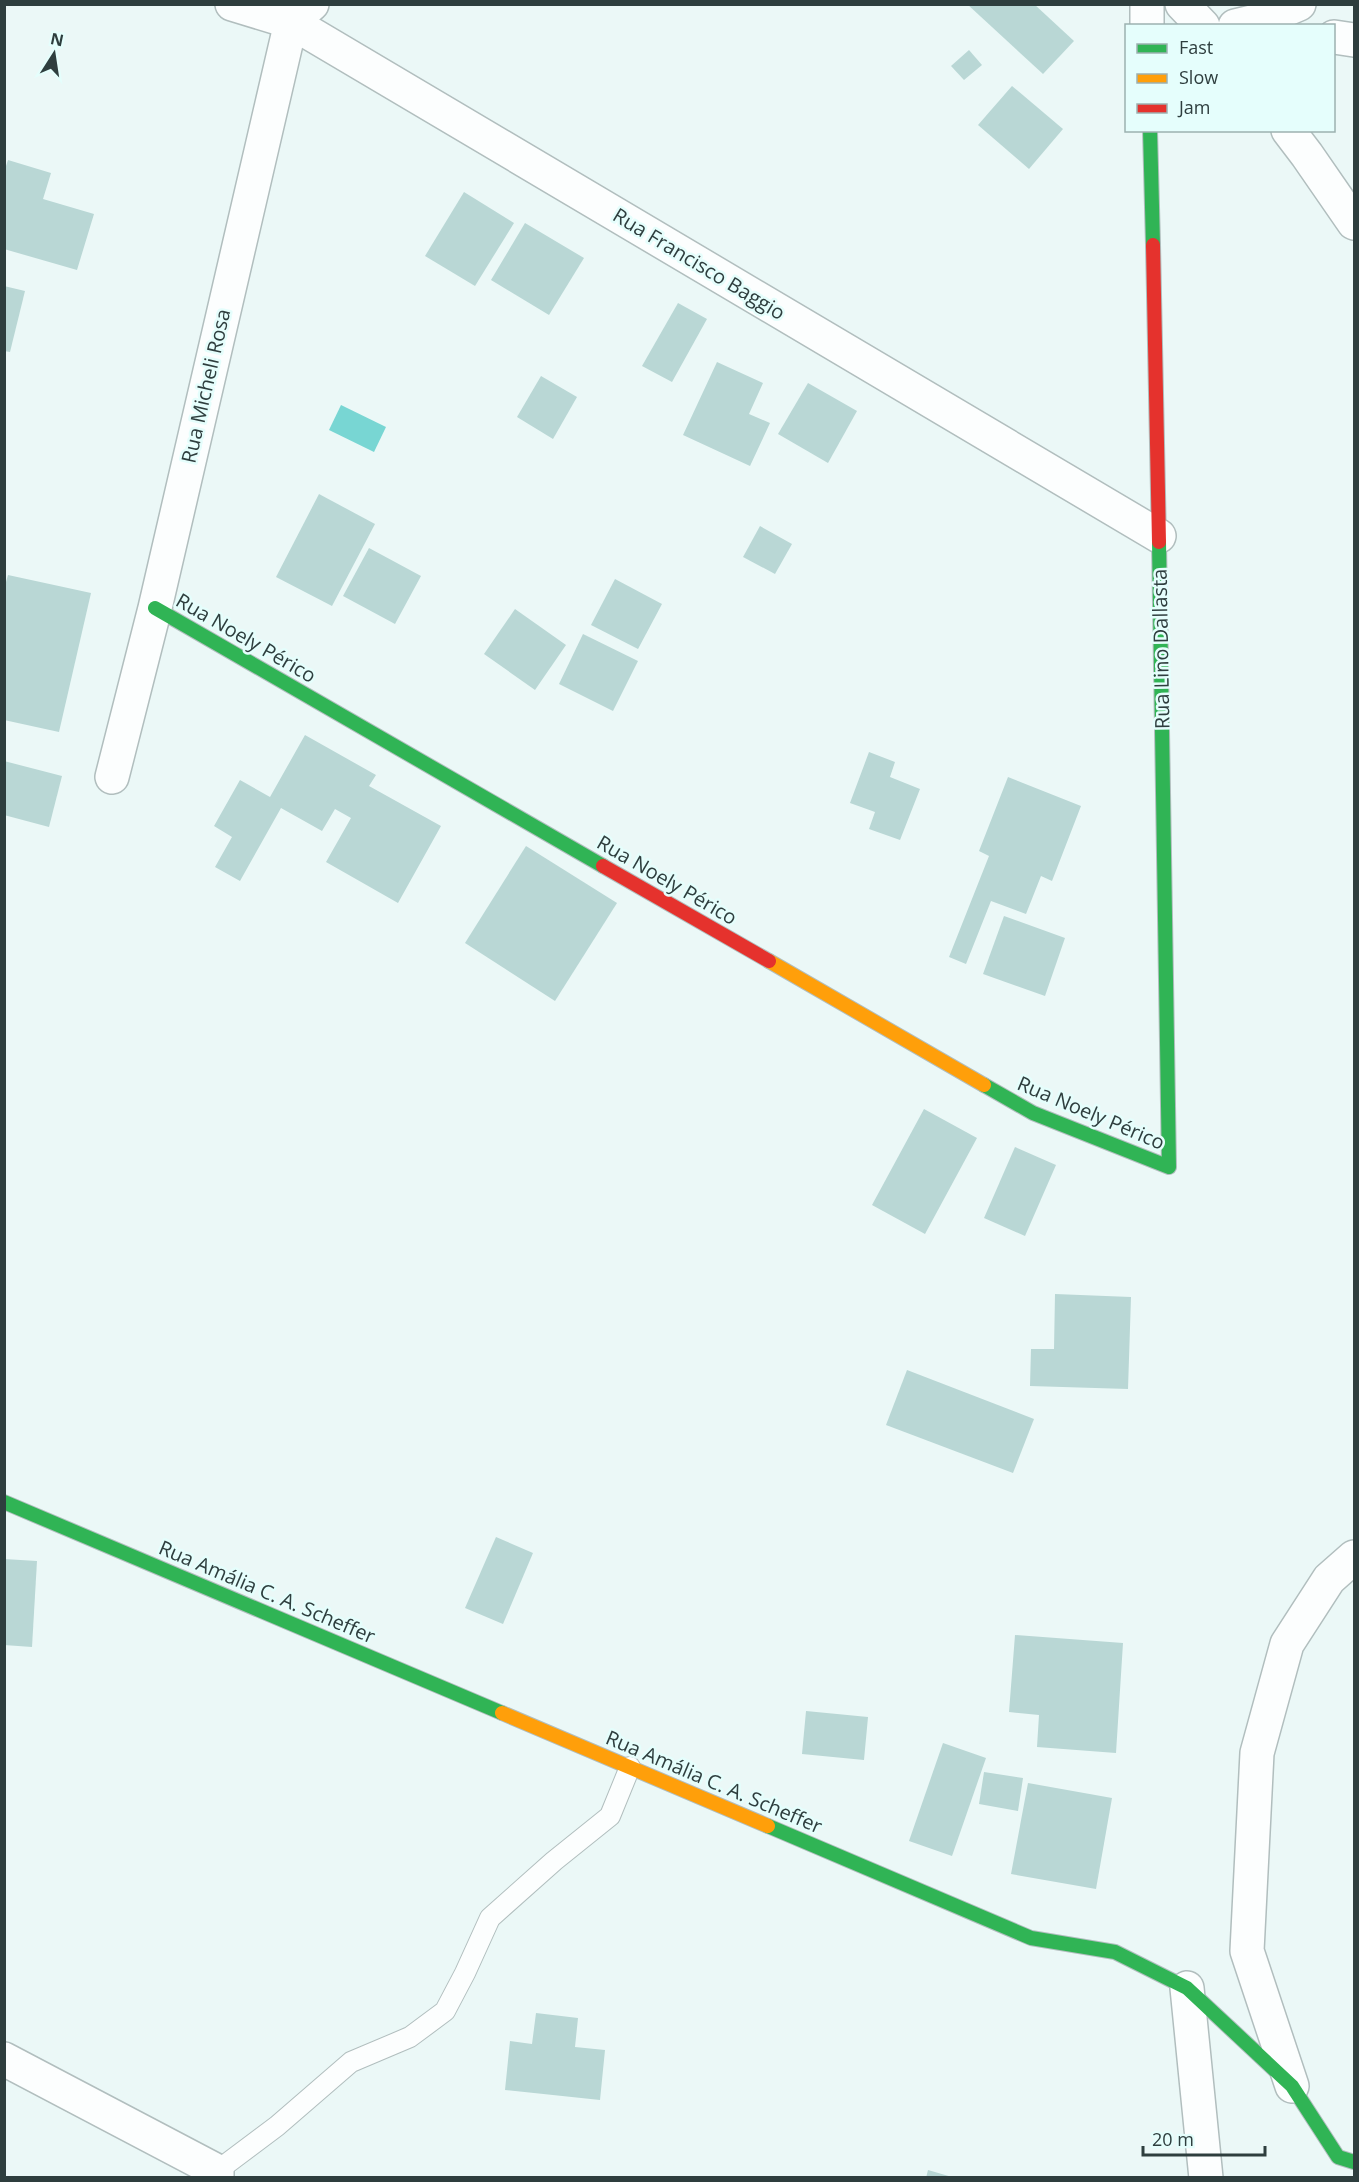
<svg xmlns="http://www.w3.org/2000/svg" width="1359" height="2182" font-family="'Open Sans',sans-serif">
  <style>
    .water { fill: #78d6d3 }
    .building { fill: #b9d7d5 }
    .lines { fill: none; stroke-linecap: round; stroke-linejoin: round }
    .lane-casing { stroke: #b1bebe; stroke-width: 22 }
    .street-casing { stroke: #b1bebe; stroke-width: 36 }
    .fast-casing { stroke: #b1bebe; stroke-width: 16 }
    .slow-casing { stroke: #b1bebe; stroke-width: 16 }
    .jam-casing { stroke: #b1bebe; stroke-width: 16 }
    .lane { stroke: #fcfefe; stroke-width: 20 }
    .street { stroke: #fcfefe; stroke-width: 33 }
    .fast { stroke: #30b455; stroke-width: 14 }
    .slow { stroke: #ff9f0a; stroke-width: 14 }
    .jam { stroke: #e5322d; stroke-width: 14 }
    .labels { text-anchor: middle; stroke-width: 5; stroke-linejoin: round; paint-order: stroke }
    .street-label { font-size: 20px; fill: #2e3e3e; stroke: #e5fefc }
  </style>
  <rect width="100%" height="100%" fill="#ebf8f7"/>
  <path class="water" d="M341,405l45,22 -12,25 -45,-22z"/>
  <g class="building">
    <path d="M967,4h67l40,37 -31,33z"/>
    <path d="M969,50l13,15 -18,15 -13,-14z"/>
    <path d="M1012,86l51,43 -34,40 -51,-44z"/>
    <path d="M8,160l43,13 -8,26 51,15 -17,56 -73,-21v-77z"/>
    <path d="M464,192l50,31 -39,63 -50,-30z"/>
    <path d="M525,223l59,35 -35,57 -58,-35z"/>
    <path d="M4,286l21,5 -15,61 -6,-1z"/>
    <path d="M678,303l29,16 -35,63 -30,-16z"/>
    <path d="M717,362l46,21 -14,31 21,9 -20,43 -67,-31z"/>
    <path d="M541,376l36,21 -24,42 -36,-22z"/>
    <path d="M808,383l49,28 -29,52 -50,-29z"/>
    <path d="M319,494l56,30 -43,82 -56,-29z"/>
    <path d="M760,526l32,18 -17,30 -32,-17z"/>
    <path d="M369,548l52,28 -26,48 -52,-28z"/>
    <path d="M8,575l83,18 -32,139 -55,-12v-131z"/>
    <path d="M615,579l47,25 -24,45 -47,-24z"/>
    <path d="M515,609l51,36 -31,45 -51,-36z"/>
    <path d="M583,634l55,27 -25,50 -54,-27z"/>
    <path d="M305,735l71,40 -7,11 72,40 -43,77 -72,-41 25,-44 -16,-9 -13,22 -41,-23 -41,73 -25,-14 17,-30 -18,-11 26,-46 30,17z"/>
    <path d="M869,752l26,10 -5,15 30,12 -20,51 -31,-11 6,-17 -25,-9z"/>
    <path d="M4,761l58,15 -13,51 -45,-12z"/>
    <path d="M1008,777l73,29 -29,75 -11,-5 -15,38 -35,-13 -25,63 -17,-7 40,-101 -10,-5z"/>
    <path d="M526,846l91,57 -62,98 -90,-58z"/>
    <path d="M1004,916l61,22 -20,58 -62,-22z"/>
    <path d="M924,1109l53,29 -52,96 -53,-29z"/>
    <path d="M1015,1147l41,18 -31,71 -41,-18z"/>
    <path d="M1055,1294l76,3 -3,92 -98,-3 1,-37h23z"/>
    <path d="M907,1370l127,49 -21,54 -127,-48z"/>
    <path d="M496,1537l37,16 -30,71 -38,-16z"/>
    <path d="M4,1559l33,2 -5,86 -28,-2z"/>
    <path d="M1015,1635l108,8 -7,110 -79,-6 2,-32 -30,-3z"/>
    <path d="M806,1711l62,6 -4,43 -62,-6z"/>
    <path d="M943,1743l43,15 -34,98 -43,-15z"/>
    <path d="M984,1772l39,6 -5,33 -39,-7z"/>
    <path d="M1028,1783l84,15 -16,91 -85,-15z"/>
    <path d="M536,2013l42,5 -3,29 30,3 -5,50 -95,-10 5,-49 22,3z"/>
    <path d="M928,2170l24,7v1h-26z"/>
  </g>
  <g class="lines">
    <defs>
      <path id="lane" d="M217,2171l60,-45 74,-64 59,-25 35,-26 20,-38 25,-55 64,-57 56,-45 20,-49"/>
      <g id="street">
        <path d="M232,4l59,18 868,514"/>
        <path d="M1147,4v22"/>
        <path d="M1182,4l21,22"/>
        <path d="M1235,26l29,-7 35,-15"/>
        <path d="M1334,37l20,3"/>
        <path d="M1288,130l19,25 47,68"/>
        <path d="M112,777l43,-169 136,-586 21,-18"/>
        <path d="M1187,1988l19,190"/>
        <path d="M4,2059l213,112v7"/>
        <path d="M1292,2086l-45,-135 10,-198 30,-109 42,-65 25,-22"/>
      </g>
      <g id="fast">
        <path d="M1150,130l3,115"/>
        <path d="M155,608l448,258"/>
        <path d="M984,1085l49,28 136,54 -10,-625"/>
        <path d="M4,1502l498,211"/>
        <path d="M768,1826l263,112 84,14 72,36 105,98 46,71 16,5"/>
      </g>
      <g id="slow">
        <path d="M769,961l215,124"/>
        <path d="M502,1713l266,113"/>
      </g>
      <g id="jam">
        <path d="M1153,245l6,297"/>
        <path d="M603,866l166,95"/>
      </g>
    </defs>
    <use href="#lane" class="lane-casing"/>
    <use href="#street" class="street-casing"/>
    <use href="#fast" class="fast-casing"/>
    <use href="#slow" class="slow-casing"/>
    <use href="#jam" class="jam-casing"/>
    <use href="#lane" class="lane"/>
    <use href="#street" class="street"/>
    <use href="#fast" class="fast"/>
    <use href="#slow" class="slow"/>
    <use href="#jam" class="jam"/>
  </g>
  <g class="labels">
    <g class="street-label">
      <text transform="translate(699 264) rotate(31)" y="7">Rua Francisco Baggio</text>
      <text transform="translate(206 386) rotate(-77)" y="7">Rua Micheli Rosa</text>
      <text transform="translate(246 638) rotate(30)" y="7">Rua Noely Périco</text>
      <text transform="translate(1161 649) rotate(-91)" y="7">Rua Lino Dallasta</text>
      <text transform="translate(667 880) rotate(30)" y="7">Rua Noely Périco</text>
      <text transform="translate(1091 1113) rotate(23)" y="7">Rua Noely Périco</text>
      <text transform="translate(267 1592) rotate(23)" y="7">Rua Amália C. A. Scheffer</text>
      <text transform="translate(714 1782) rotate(23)" y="7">Rua Amália C. A. Scheffer</text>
    </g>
  </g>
  <rect width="1359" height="2182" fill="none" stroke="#2e3e3e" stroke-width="12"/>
  <rect x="1125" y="24" width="210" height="108" fill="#e5fefc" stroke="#9cb1b0" stroke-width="1.5"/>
  <rect x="1137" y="44" width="30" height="9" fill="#30b455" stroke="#9cb1b0" stroke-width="1.5"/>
  <text x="1179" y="54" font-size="18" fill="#2e3e3e">Fast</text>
  <rect x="1137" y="74" width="30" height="9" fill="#ff9f0a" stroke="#9cb1b0" stroke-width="1.5"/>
  <text x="1179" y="84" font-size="18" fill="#2e3e3e">Slow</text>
  <rect x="1137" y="104" width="30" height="9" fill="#e5322d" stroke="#9cb1b0" stroke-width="1.5"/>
  <text x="1179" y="114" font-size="18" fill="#2e3e3e">Jam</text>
  <g transform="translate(54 54) rotate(12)" stroke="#e5fefc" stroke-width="4.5" paint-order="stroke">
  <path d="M0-4.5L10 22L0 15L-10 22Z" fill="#2e3e3e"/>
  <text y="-9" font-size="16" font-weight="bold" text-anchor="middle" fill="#2e3e3e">N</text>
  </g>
  <path d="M1143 2146v9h122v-9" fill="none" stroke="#2e3e3e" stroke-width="3"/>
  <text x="1152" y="2146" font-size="18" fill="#2e3e3e" stroke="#e5fefc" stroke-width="4.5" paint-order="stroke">20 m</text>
</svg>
